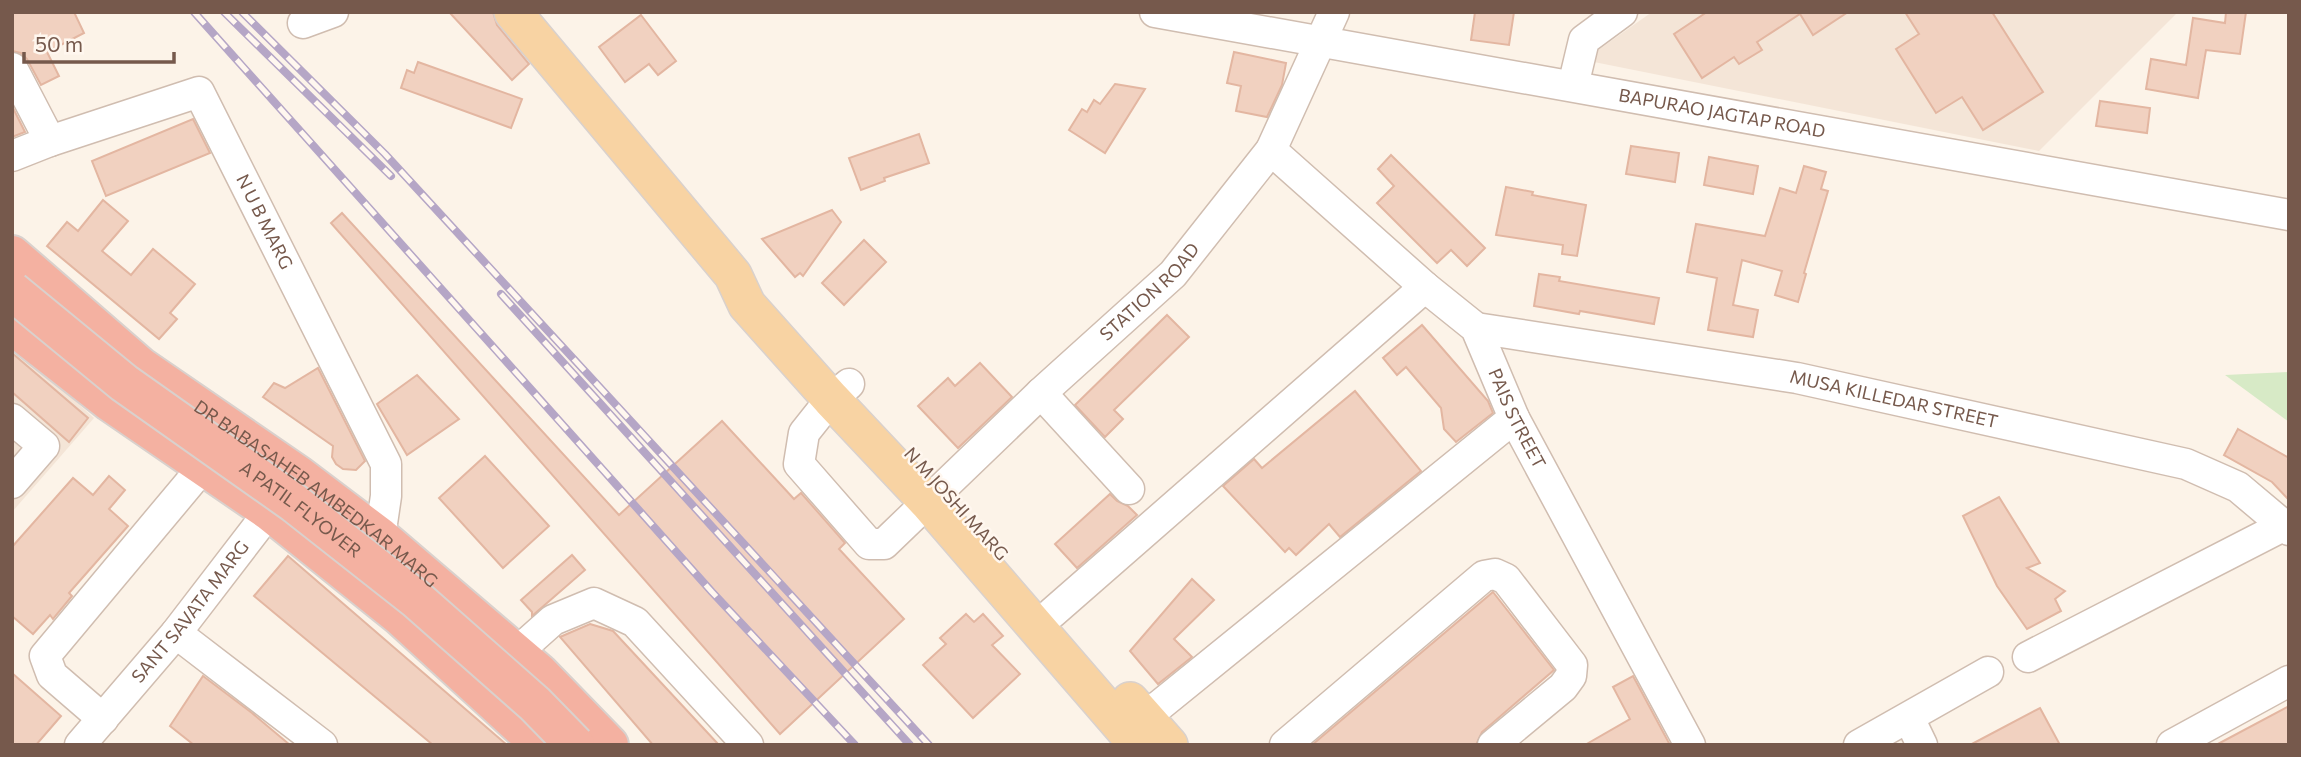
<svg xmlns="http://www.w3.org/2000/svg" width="2301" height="757" font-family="Commissioner,sans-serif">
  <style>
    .residential { fill: #f4e5d7 }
    .green { fill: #d7eac6 }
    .building { fill: #f1d1c0; stroke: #e3b6a1; stroke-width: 2 }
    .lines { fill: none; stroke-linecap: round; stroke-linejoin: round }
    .minor-casing { stroke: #d0bdb0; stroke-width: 33 }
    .major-casing { stroke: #d9d1cd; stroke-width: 40 }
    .highway-casing { stroke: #d9d1cd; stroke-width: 42 }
    .minor { stroke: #fff; stroke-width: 30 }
    .major { stroke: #f8d3a3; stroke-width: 37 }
    .highway { stroke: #f4b1a1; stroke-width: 38 }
    .rail-casing { stroke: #b5a6c6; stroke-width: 8 }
    .rail { stroke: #fff7ef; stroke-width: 5; stroke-dasharray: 16; stroke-linecap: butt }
    .highway-bridge-casing { stroke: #d9d1cd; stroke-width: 42; stroke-linecap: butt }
    .highway-bridge { stroke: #f4b1a1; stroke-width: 38 }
    .labels { text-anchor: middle; stroke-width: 5; stroke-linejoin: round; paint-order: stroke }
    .street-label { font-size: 18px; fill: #76594c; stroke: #fff7ef }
  </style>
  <rect width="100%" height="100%" fill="#fcf3e8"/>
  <g class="residential">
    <path d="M1652,12h526l-139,139 -455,-91z"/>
    <path d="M12,344l82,74 -82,94z"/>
  </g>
  <path class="green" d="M2289,372v50l-64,-47z"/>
  <g class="building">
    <path d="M12,12h62l10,21 -37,19 12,24 -18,9 -14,-26 -6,-6 -9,-2z"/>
    <path d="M449,12h44l4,13 32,39 -17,16z"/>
    <path d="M1475,12h39l-5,33 -38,-5z"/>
    <path d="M1707,12h141l-35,23 -13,-21 -43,28 5,8 -23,14 -5,-7 -32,21 -28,-44z"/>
    <path d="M1905,12h87l51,80 -60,38 -21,-33 -26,16 -40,-64 23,-15z"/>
    <path d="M2226,12h20l-6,42 -34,-4 -8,48 -52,-9 5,-30 35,6 7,-47 32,5z"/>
    <path d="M641,15l35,46 -18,14 -9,-11 -24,18 -26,-35z"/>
    <path d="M1234,52l52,11 -4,22 -15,32 -31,-6 5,-25 -14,-3z"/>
    <path d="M418,62l104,37 -11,29 -110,-40 6,-18 7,3z"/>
    <path d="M1115,84l30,5 -40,64 -36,-23 13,-21 5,3 7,-12 6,4z"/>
    <path d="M2100,101l50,7 -3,25 -51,-7z"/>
    <path d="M12,106l13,26 -13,5z"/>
    <path d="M193,119l17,34 -104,43 -14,-35z"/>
    <path d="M919,134l10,29 -45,15 1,3 -24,9 -12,-32z"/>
    <path d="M1631,146l48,7 -4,29 -49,-8z"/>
    <path d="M1391,155l94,93 -18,18 -16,-16 -14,13 -60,-60 17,-17 -16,-17z"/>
    <path d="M1709,157l49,9 -5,28 -49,-9z"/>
    <path d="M1804,166l22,6 -5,17 7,2 -24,82 2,1 -8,28 -23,-7 7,-24 -40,-11 -9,45 25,5 -5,27 -45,-7 9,-52 -30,-6 9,-48 69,12 15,-48 16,5z"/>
    <path d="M1506,187l27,5 -1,3 54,10 -9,51 -15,-2 1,-9 -67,-10z"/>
    <path d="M103,200l25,21 -26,30 29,24 22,-26 42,35 -25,29 7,6 -18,20 -112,-93 20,-24 11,9z"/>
    <path d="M832,210l9,12 -38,54 -3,-3 -5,4 -33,-38z"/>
    <path d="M342,213l277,302 103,-94 72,78 7,-6 44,50 -6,6 65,70 -124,115 -449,-511z"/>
    <path d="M864,240l22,22 -42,43 -22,-22z"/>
    <path d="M1539,274l21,3 -1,4 100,17 -5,26 -74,-13 -1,3 -45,-8z"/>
    <path d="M1167,315l22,22 -75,73 9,9 -18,18 -30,-32z"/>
    <path d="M1422,325l66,76 5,12 -37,29 -12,-13 -3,-21 -35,-41 -9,8 -14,-17z"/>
    <path d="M12,353l76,65 -19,24 -57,-50z"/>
    <path d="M980,363l32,34 -54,51 -40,-42 30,-28 7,8z"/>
    <path d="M318,368l47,93 -9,9 -13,-1 -7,-5 -4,-7 1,-11 -70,-49 11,-14 11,5z"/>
    <path d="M417,375l42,44 -52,36 -30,-51z"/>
    <path d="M1355,391l66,80 -81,66 -11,-13 -33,31 -7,-7 -4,4 -62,-66 31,-27 8,9z"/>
    <path d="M2238,429l51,29v42l-17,-18 -48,-27z"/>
    <path d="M485,456l64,70 -46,42 -64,-70z"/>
    <path d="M109,476l16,14 -16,19 19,17 -59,67 3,3 -19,23 -3,-4 -17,19 -21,-18v-69l61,-69 20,17z"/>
    <path d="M1110,494l7,7 11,5 9,9 -60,53 -22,-24z"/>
    <path d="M1999,497l41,66 -13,5 38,23 -10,8 6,12 -34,18 -30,-43 -34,-70z"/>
    <path d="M572,555l13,15 -53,46v-4l-11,-12z"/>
    <path d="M288,556l219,189h-74l-179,-149z"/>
    <path d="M1192,579l22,21 -40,39 18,18 -34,27 -28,-33z"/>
    <path d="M1493,592l61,78 -72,62 -6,13h-164z"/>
    <path d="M966,614l8,8 9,-8 20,22 -11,9 28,29 -47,44 -50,-53 23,-21 -6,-6z"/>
    <path d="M590,624l23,7 106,114h-66l-93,-108z"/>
    <path d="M12,673l49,43 -25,29h-24z"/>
    <path d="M203,676l49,37 38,32h-96l-24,-19z"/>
    <path d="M1633,676l37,69h-85l45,-26 -17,-32z"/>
    <path d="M2289,706v39h-73z"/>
    <path d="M2040,708l20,37h-90z"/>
  </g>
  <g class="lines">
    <defs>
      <g id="minor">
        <path id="s1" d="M1155,12l1134,203"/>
        <path d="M303,23l30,-11"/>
        <path d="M12,68l38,73"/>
        <path d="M1573,86l11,-46 38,-28"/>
        <path id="s2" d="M1271,150l154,137 51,41 38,90 176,327"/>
        <path id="s3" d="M12,156l38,-15 149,-49 187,372v32l-6,41"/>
        <path id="s4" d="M1476,328l321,50 389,86 52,23 51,43"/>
        <path id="s5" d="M849,384l-18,15 -27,34 -5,31 70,80h15l157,-151 132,-119 98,-124 63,-138"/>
        <path d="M1041,393l88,96"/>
        <path d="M12,419l32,27 -32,37"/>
        <path d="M1052,613l373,-326"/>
        <path d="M176,633l146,112"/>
        <path d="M516,653l37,-33 41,-17 41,19 113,123"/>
        <path d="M2028,657l257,-132"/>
        <path d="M1909,718l13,27"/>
        <path d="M103,719l-51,-44 -7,-19 158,-189"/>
        <path d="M1128,731l386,-313"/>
        <path id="s6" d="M80,745l96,-112 106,-138"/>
        <path d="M1285,745l199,-169 11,-2 11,5 66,86 -1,11 -8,11 -70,58"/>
        <path d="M1859,745l129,-73"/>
        <path d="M2172,745l117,-64"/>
      </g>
      <g id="major">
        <path d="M513,12l220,263 14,30 84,94 97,103 210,243"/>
        <path d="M1130,701l39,44"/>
      </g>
      <g id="highway">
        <path id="s7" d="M12,255l129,112 157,108 82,62 159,136 70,72"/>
        <path d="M12,325l98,77 159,109 132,106 140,128"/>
      </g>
    </defs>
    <use href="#minor" class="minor-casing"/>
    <use href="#major" class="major-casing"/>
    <use href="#highway" class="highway-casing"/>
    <use href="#minor" class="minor"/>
    <use href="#major" class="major"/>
    <use href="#highway" class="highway"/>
    <defs>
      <g id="rail">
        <path d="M194,12l518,580 143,153"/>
        <path d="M224,12l167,164"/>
        <path d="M242,12l143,142 544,591"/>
        <path d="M501,294l409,451"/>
      </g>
    </defs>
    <use href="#rail" class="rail-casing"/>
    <use href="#rail" class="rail"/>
    <defs>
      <g id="highway-bridge">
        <path id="s8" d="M12,291l112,92 170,120 122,96 119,105 40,41"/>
      </g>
    </defs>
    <use href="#highway-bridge" class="highway-bridge-casing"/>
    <use href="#highway-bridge" class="highway-bridge"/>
  </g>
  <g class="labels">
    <g class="street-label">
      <text dy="6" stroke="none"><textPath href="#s1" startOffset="576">BAPURAO JAGTAP ROAD</textPath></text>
      <text dy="6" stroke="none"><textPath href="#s3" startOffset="343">N U B MARG</textPath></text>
      <text dy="6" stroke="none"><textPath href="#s5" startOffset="586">STATION ROAD</textPath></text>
      <text dy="6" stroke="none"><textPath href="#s4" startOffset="424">MUSA KILLEDAR STREET</textPath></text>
      <text dy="6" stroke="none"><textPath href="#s2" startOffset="371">PAIS STREET</textPath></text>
      <text dy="6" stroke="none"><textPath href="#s7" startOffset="387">DR BABASAHEB AMBEDKAR MARG</textPath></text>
      <text transform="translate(956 504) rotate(48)" y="6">N M JOSHI MARG</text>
      <text dy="6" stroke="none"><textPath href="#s8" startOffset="362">A PATIL FLYOVER</textPath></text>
      <text dy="6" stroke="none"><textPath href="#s6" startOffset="173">SANT SAVATA MARG</textPath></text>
    </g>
  </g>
  <rect width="2301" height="757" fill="none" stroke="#76594c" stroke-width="28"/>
  <path d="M24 52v10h150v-10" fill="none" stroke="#76594c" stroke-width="3.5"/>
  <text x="35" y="52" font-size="21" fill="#76594c" stroke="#fff7ef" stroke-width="5" paint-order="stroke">50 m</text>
</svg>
